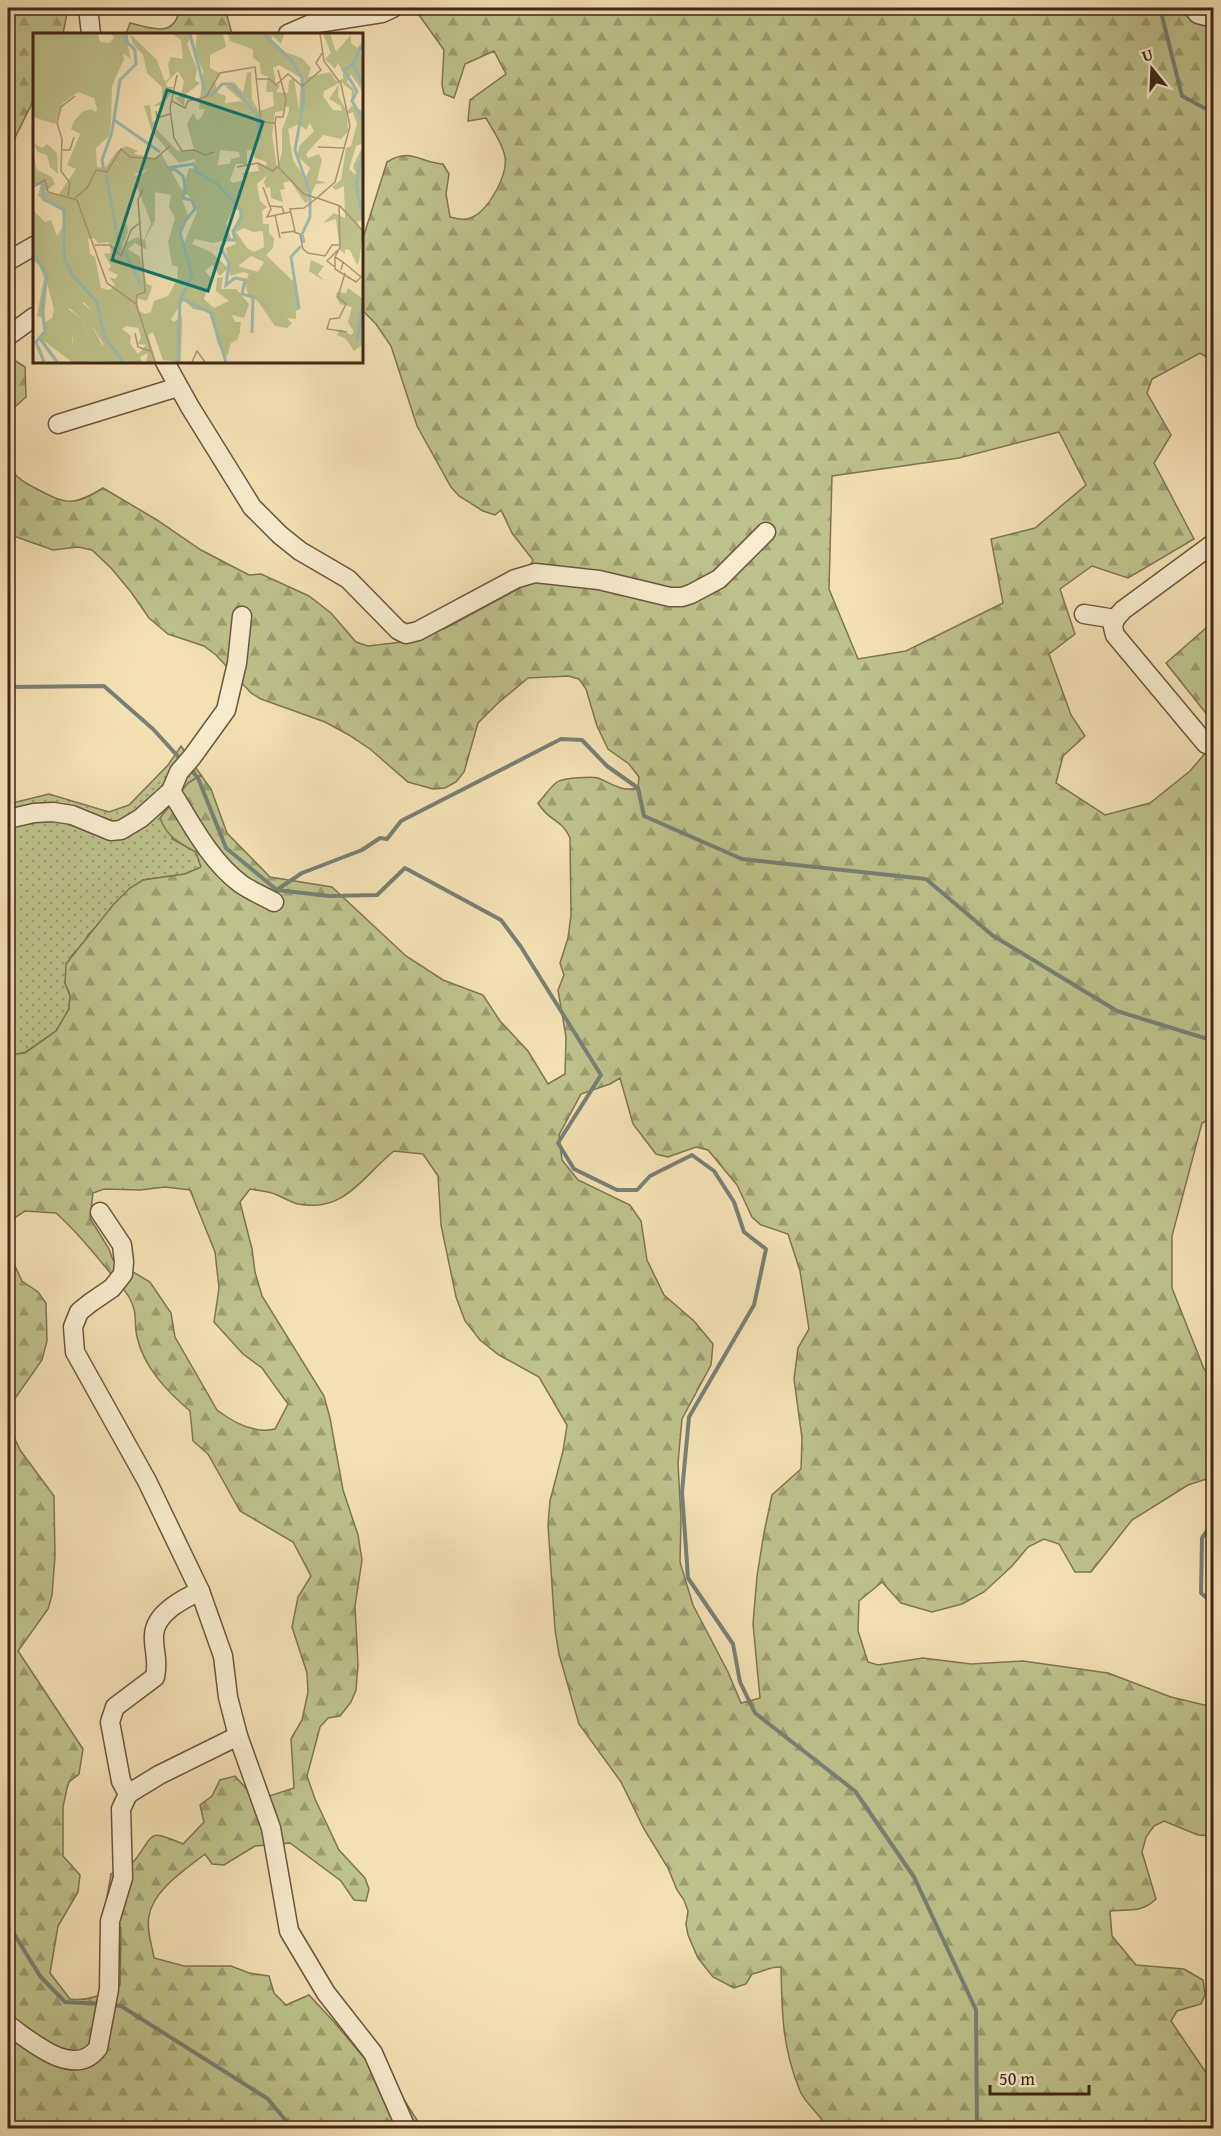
<svg xmlns="http://www.w3.org/2000/svg" width="1221" height="2136" font-family="'Gentium Book Plus',serif">
  <style>
    .grass { fill: url(#grass-dots); stroke: #807452; stroke-width: 1.5 }
    .forest { fill: url(#forest-firs); stroke: #807452; stroke-width: 1.5; fill-rule: evenodd }
    .lines { fill: none; stroke-linecap: round; stroke-linejoin: round }
    .stream { stroke: #788075; stroke-width: 4 }
    .minor-casing { stroke: #6e5540; stroke-width: 21 }
    .minor { stroke: #f7ecce; stroke-width: 18 }
    .inset-river { fill: none; stroke: #9cbcb3; stroke-width: 3 }
    .inset-road { fill: none; stroke: #ac9676; stroke-width: 1.5 }
    .view { fill: #0f766e; fill-opacity: 0.15; stroke: #0f766e; stroke-width: 3 }
    .inset-edge { fill: none; stroke: #412619; stroke-width: 3 }
  </style>
  <defs>
    <pattern id="grass-dots" width="8" height="8" patternUnits="userSpaceOnUse" patternTransform="scale(1.5)"><rect width="8" height="8" fill="#bec28b"/><path d="M2 2h.1M6 6h.1" fill="none" stroke="#9c9d71" stroke-width="1.8" stroke-linecap="round"/></pattern>
    <pattern id="forest-firs" width="22" height="20" patternUnits="userSpaceOnUse" patternTransform="scale(1.5)"><rect width="22" height="20" fill="#bec28b"/><path d="M5 1l3.5 6h-7zM16 11l3.5 6h-7z" fill="#9c9d71"/></pattern>
  </defs>
  <rect width="100%" height="100%" fill="#f3e1b4"/>
  <filter id="stains"><feTurbulence type="fractalNoise" baseFrequency=".00333" numOctaves="4"/><feColorMatrix values="0 0 0 0 .2 0 0 0 0 .09 0 0 0 0 .02 0 0 0 .5 -.17"/></filter>
  <radialGradient id="worn" r=".72"><stop offset=".6" stop-color="#630" stop-opacity="0"/><stop offset="1" stop-color="#630" stop-opacity=".3"/></radialGradient>
  <path class="grass" d="M181,746l20,29 -13,8 -16,56 24,13 5,15 -16,7 -42,6 -55,55 -6,11 -10,9 -7,28 5,12 -1,14 -5,11 -8,11 -32,22 -16,2v-251l41,-10 60,18 20,-7 39,-40z"/>
  <g class="forest">
    <path d="M8,8h60l-5,26h-29v65l-26,53z"/>
    <path d="M180,8h45l7,26h-106l4,-11c23,5 44,16 50,-15z"/>
    <path d="M414,8h799v353l-13,-8 -48,26 -5,14 24,42 -17,28 40,76 -66,39 -36,-12 -32,23 15,45 -26,20 22,61 14,21 -22,20 -7,27 49,32 45,-12 40,-32 23,-27v373l-11,6 -30,113v52l32,81 9,9v99l-25,8 -56,35 -41,52h-16l-16,-28 -15,-5 -16,8 -16,19 -28,26 -22,12 -30,8 -31,-9 -19,-21 -23,19 -1,30 10,31 10,3 45,-7 48,6 52,-3 85,12 63,24 42,10v129l-15,-1 -34,-14 -10,5 -8,11 -4,15 14,47c-14,14 -28,10 -46,12l2,25 24,29 48,4 19,11 2,15 -4,9 -24,7 -6,10 42,62v45h-386c-7,-15 -21,-23 -27,-37 -18,-44 -18,-77 -19,-124 -11,-1 -18,5 -29,7l-6,10 -12,4 -21,-11 -15,-19 -10,-23 -2,-11 2,-13 -4,-11 -7,-10 -9,-22 -24,-39 -23,-47 -42,-58 -20,-70 -4,-24 -7,-105 2,-24 13,-50 4,-26 -28,-48 -40,-22 -19,-15 -15,-19 -9,-24 -15,-72 -3,-49 -15,-22 -29,-3c-31,25 -49,62 -96,53 -7,-2 -14,-6 -21,-9 -8,-4 -18,-4 -27,-6l-10,13 12,47 3,23 7,24 62,100 6,22 13,72 15,45 4,25 -7,46 3,59 -2,25 -5,12 -11,14 -12,2 -8,9 -13,49 8,23 24,51 26,28 4,11 -3,12 -12,-1 -13,-19 -51,-38 -35,3 -31,19 -12,-1 -7,-10c-19,15 -52,36 -56,62 -3,13 3,29 5,42l30,8h47l18,7 20,3 5,17 12,12 23,-10 26,28 30,36 31,28 26,41h-414v-711l2,11 10,22 34,46 1,60 -3,39 -4,14 -30,42 65,98 -4,25 -10,8 -2,6 -4,19v49l17,19 -2,17 -20,34 -8,47 20,26c19,3 33,-5 50,-14l1,-57 -17,-14 7,-40c7,-4 19,-8 24,-14 20,-26 12,-32 48,-16l21,-22 -4,-17 12,-9 8,-16 15,-4 16,18 3,7 40,-13 -3,-49 11,-19 6,-28 -1,-19 -15,-46 6,-30 13,-21 -18,-34 -53,-31 -32,-57 -15,-13 -3,-30c-23,-20 -46,-43 -53,-74 -4,-16 2,-22 -8,-40 -5,-8 -12,-15 -17,-22 -18,-22 -35,-43 -56,-62l-31,-2 -17,11v-167l17,-2 31,-22 13,-22 1,-14 -5,-12 1,-19 47,-59 17,-17 13,-8 42,-6 16,-7 -5,-15c-17,-9 -29,-15 -36,-34l28,-35 13,-8 10,14 16,44 43,44 62,10 74,69 37,24 40,15 17,26 28,30 20,33 17,-10 1,-37 -8,-47 6,-15 -4,-12 8,-25 3,-23 -1,-77c-8,-19 -21,-16 -32,-35 6,-6 12,-16 19,-21 6,-4 35,-6 41,-4 15,6 23,14 40,10l1,-11 -10,-13 -21,-15 -11,-23 -11,-37 -7,-10 -11,-3 -40,2 -31,26 -19,19 -14,49 -8,10 -11,6 -12,1 -25,-7 -38,-33 -21,-14 -24,-13 -64,-23 -10,-6 -35,-38 -12,-9 -36,-12 -19,-16 -18,-26 -20,-24 -19,-18 -14,-3 -25,3 -45,-16v-89c1,9 1,21 6,28 6,8 15,12 23,16 30,16 37,17 66,-1l54,32 44,30 48,25 12,-1 48,22 22,17 25,29 12,4 34,-4 44,-14 74,-40 13,-28 -21,-27 -11,-23 -6,5 -12,-4 -24,-15 -8,-9 -34,-61 -26,-80 -15,-22 -14,-14 1,-72 24,-76c24,-15 33,1 56,2l6,10 -3,20 4,23c8,2 15,4 23,0 16,-8 35,-42 32,-60 -2,-13 -13,-28 -19,-39l-18,3 2,-21 36,-26 -12,-23 -29,13 -11,34 -10,-4 -2,-9 2,-35zM1059,432l27,53 -51,43 -44,11 12,64 -97,48 -48,8 -29,-70 3,-113 127,-18zM620,1078l13,46 23,30 12,3 28,-10 12,3 29,35 15,32 9,8 27,9 12,37 9,58 -11,19 -4,31 8,59 -1,31 -29,26 -8,38 -7,43 -4,48 7,74 -19,5 -13,-31 -35,-67 -13,-43 1,-43 -3,-56 4,-44 29,-54 2,-21 -19,-23 -30,-26 -17,-35 -6,-39 -11,-16 -52,-25 -16,-20 -3,-25 22,-41 29,-10zM165,1187l25,3 25,62 4,36 -5,34 29,32 19,14 26,36 -13,25c-21,5 -41,-6 -58,-19l-42,-73 -4,-24 -21,-31 -37,-22 -4,-11 -19,-31 3,-25 11,-4 36,1z"/>
    <path d="M8,356l17,11 1,30 -18,16z"/>
    <path d="M1213,622v100l-47,-59z"/>
    <path d="M8,1251l14,30 16,11 8,11 1,38 -5,19 -31,44 -3,11z"/>
  </g>
  <g class="lines">
    <g class="stream">
      <path d="M1160,8l22,88 32,17"/>
      <path d="M8,687l96,-1 49,43 30,33"/>
      <path d="M190,769l8,9 28,70 51,42 52,6 48,-1 28,-27 96,52 20,27 80,128 -43,68 16,26 43,21h20l13,-14 42,-21 22,16 20,31 10,30 22,17 -12,56 -65,112 -7,75 6,86 45,66 7,38 15,31 100,78 59,86 62,133 1,118"/>
      <path d="M278,889l24,-16 60,-23 18,-12 7,1 14,-18 160,-82 21,1 25,26 31,22 6,28 98,43 184,20 66,56 125,76 97,30"/>
      <path d="M1214,1520l-12,18 -1,55 13,11"/>
      <path d="M8,1924l32,52 25,26 37,2"/>
      <path d="M112,2005l9,1 147,93 24,29"/>
    </g>
    <defs>
      <g id="minor">
        <path d="M88,8l3,26"/>
        <path d="M1193,8l5,6 16,4"/>
        <path d="M288,34l23,-10 71,-11 11,-5"/>
        <path d="M8,261l26,-15"/>
        <path d="M8,336l26,-19"/>
        <path d="M165,362l25,45 62,100 28,28 20,16 48,28 50,51 8,4 12,-3 97,-52 20,-6 64,7 71,17h12l9,-3 28,-15 47,-47"/>
        <path d="M58,424l120,-37"/>
        <path d="M1084,614l31,5 8,-9 91,-67"/>
        <path d="M1115,619l-2,8 2,8 91,109"/>
        <path d="M171,791c20,32 39,70 70,93 10,7 22,12 33,18"/>
        <path d="M8,819l26,-6 19,-1 19,3 39,16 10,-1 20,-12 30,-27 8,-19 13,-15 34,-47 11,-47 5,-47"/>
        <path d="M100,1212l22,33 2,17 -1,12 -11,14 -22,15 -11,9 -6,15 2,25 72,129 53,110 23,65 5,41 10,39 33,92 18,103 37,62 47,60 33,75"/>
        <path d="M128,1794l31,-19 79,-39"/>
        <path d="M8,2025c23,16 66,55 90,23l11,-59 1,-68 13,-43 -2,-69 7,-15 -7,-13 -11,-59 5,-15 40,-30c4,-19 -2,-26 -1,-42 1,-22 29,-36 46,-44"/>
      </g>
    </defs>
    <use href="#minor" class="minor-casing"/>
    <use href="#minor" class="minor"/>
  </g>
  <g transform="translate(33 33)">
    <rect width="330" height="330" fill="#f3e1b4"/>
    <path d="M88,118l33,7 8,-4 1,3 -3,7 -27,11 -16,-12zM48,269l11,9 1,17 18,34 -24,-1 -14,-16v-10l11,1 3,-6 -5,-11 -14,-12z" fill="#bec28b"/>
    <path d="M0,1h65l2,8 9,1 5,-5 -2,-4h13l6,25 -8,-6 1,6 -12,27 -1,38 -2,12 -13,12 1,19 8,1 12,-17 9,-5 12,5 -8,5 -8,-5 -5,13 16,4v7h8l11,-10 8,-1 -2,-5 5,-2 19,33 7,-22 8,1 -2,-10 -16,4 -27,-31 -8,-26 6,-1 2,17 6,-3 -2,10 22,22 16,-2 -7,-25 6,-11 4,7 4,-2 4,-9h-6l4,-38 -8,-18 2,-19h26l3,13 -16,8v13l9,5 -4,10 3,10 8,3 -1,7 17,-2 -16,-14 8,-5 9,11 4,-20 4,-1 1,27 6,11h5l11,-4 -1,-14h-6l-1,-3 2,-12 -7,-3 -1,-11 -7,-5v-9l-23,-8 -2,-7h56l-3,10 -8,-8 -3,4 9,10 23,8 9,10 -3,9 22,-5 6,9 7,-2v-6l-5,-10 -3,6 -10,-10 6,-6 -8,-19h7l6,18 15,-17v8l6,5 6,-7 -5,13 5,-1v39l-12,-18 -4,8 8,8 -4,13 1,-12 -11,-9 -17,9 -1,5 10,14 9,1 -1,-5 -12,-7 10,-15 -1,12 9,15 5,-5 11,5v32l-7,3 -7,23 7,6 -3,-9 10,-20v74l-6,2 6,10 -4,30 -2,3 -7,-15 -5,-1v5l-5,-4 -4,-31 -13,4 11,-10 11,5 -1,-32 -8,4 -4,-3 9,-7 5,-32 5,-2 6,-22 -4,-12 -6,2 1,17 -7,8 -18,-4 -17,19 2,4 11,-4 3,6 -5,20 10,3 -11,1 -10,20 -16,-23 -7,2 2,6 -5,1 3,12 -12,-4 -1,-11 -4,1 -2,-6 3,-7 -10,9 3,17 7,6 -5,4 1,13h6v9l5,5 -1,10 -7,7 31,30 3,24 -4,2v8l-9,-1 5,5 -5,5 -12,-2 -18,-26 -8,-3 -4,-14 4,-9 -6,-2 -13,4 -4,-28 10,-4 -4,-13 8,-16 -1,-5h-6l-7,13 5,16 -18,4 -18,-4 -3,5 19,8 17,16 -8,8 -8,-11 -7,6 6,7 -7,21 10,9 15,-7 -13,-10 1,-13 6,-1 -2,12h15l13,15 -5,14 -12,-3 3,7h6l-1,10 -3,8 -6,3 -4,14 -9,-13 -9,-32 -16,-3 -9,-9 -13,19 3,3 8,-6 -1,46 -18,-2 -10,-28 -5,3 8,27h-10l2,-9 -8,4 2,5h-31l-8,-9v-10l-11,-17v-15l-8,-9 -16,7 14,10 5,11 -3,6 -12,1 1,8 15,17h-16l-33,-25 5,-6 -2,-13 -5,-2 7,-38 -5,-13 -6,-4v-51l12,12 6,-2 6,16 7,-11 -2,-16 -24,-13 3,-12 -8,-2v-29l4,17 15,7 3,7 -10,8 14,2 17,-25 -9,-4 13,-31 -9,-5 3,-8 8,-9 8,-3 6,3 1,-3 -3,-11 -16,-6 -16,12 -7,20 -22,-7zM246,32l22,13 -2,32 -5,-31 -5,1 -1,13 -12,-1 4,-6 -4,-3 -3,-15zM251,73l5,1v4l-7,19v23l-5,15 -5,-33 3,-23 8,-1zM277,90l4,8 -14,14 -3,11 13,12 -5,11 -12,-19 -5,-31 11,-5 7,6zM220,116l2,9 12,4 -1,4 -9,-2 2,7 -17,2 3,7 -12,3 -3,-3 6,-16h11v-13zM187,117l19,2 1,5 -9,2 -1,5 -12,1zM104,154l14,36 -7,17 -6,-3 -11,5 -6,9 7,-20 -2,-9zM122,159l16,3 -2,12 6,11 -7,24 4,23 6,2 -1,13 -9,16 -14,5 -3,11 -6,2 -6,-3 -2,-13 10,3 5,-15 -5,-2 -7,-27 -12,-8 7,-6 12,7 -2,-11 10,-18zM151,159l9,8 4,12 -14,33 -3,-13 8,-17 -7,-18zM211,195l9,4 10,-1 1,16 -10,5 -7,-4 -11,-16zM61,205l4,5 11,-1 2,11 -7,1 7,12 -3,4 10,5 -3,4 -6,-2 6,8 -5,5 -9,-2 -6,-31 -5,-3 -2,-15zM218,223l13,6 -6,10 -20,-6zM14,250l7,26 -2,9 -8,5zM93,293l12,2 3,9 -3,7 8,1 -8,9 -8,-11 1,-7 -9,-7zM97,1l27,26 8,22 5,-5 -2,-13 3,-7 12,2 -2,-19 -8,-6h19l-5,10 10,25 -2,11 5,3 -15,12 -1,11 -9,-8 6,-2 3,-15 -6,-10 -12,12 1,4h6l-3,8 -8,10 -8,1 8,-6v-13l-15,-14 -4,-18 -10,-11zM0,110l9,5 5,-4 10,9 1,21 -8,-7 -3,-12 -9,-3zM278,227l13,6 -6,8 6,7 -15,-10zM315,255l15,11v45l-9,7 -8,-12 -9,-4 3,-6 11,6 3,-3 -6,-10 4,-15 -12,-3 -4,-7 1,-5 9,1z" fill="#bec28b" fill-rule="evenodd"/>
    <path class="inset-river" d="M157,1l16,61h6l10,-11h9l26,31 4,24M231,1l29,28 9,16 2,21 -9,51 15,43v24l-8,17 2,9M330,11l-10,20 10,21M320,31l-9,6 13,21 -5,10 11,19M81,87l46,32M330,118l-7,34 7,34M133,135l28,-4 3,8 20,12 24,25v10l-8,12 2,9h-9l-5,8 8,15 -3,22 9,-7 10,2 -3,14 11,3 -1,36M135,136l8,1 7,6 3,15 -4,7 10,2 3,9 -10,12 -5,12 12,42 -11,23 30,15 15,49M71,137l-2,-10 10,-28 8,-52 16,-16 -1,-14 -8,-8 -1,-8M73,141l14,77M0,149l10,2v15l21,11v48l8,17 25,27 7,34 19,26M0,219l14,23 -5,34 3,22 -9,11 8,20M92,220l17,34M266,276l-8,-52 10,-11M6,304l18,25M324,307l6,-36M145,329l2,-64"/>
    <path class="inset-road" d="M287,1l4,27 17,23 9,42 -15,56 -18,16 23,8 23,25M144,42l-7,33 4,30 8,13 12,-1 11,5 9,-3M224,46h13l6,6 12,-11 14,12 19,-16 -5,-7 6,-10M139,68l13,7 3,-7 18,-4 14,-24 35,-6 6,55 14,1 4,45 25,26 12,4M123,78l1,7 13,-4M242,90l1,-6h7l3,-18 -8,-29M285,114l26,1M30,117h7l4,-13M204,134l21,-4 15,8 6,-6M0,154l12,-7 3,12 29,8 30,83 29,21 19,58M230,154l8,22 -4,8 23,-5M35,163l2,-13 -9,-12 1,-32 -5,-16 4,-16 14,-11M42,165l12,-10 9,-18 11,2 14,-23 9,8 25,2 15,-13M237,173l12,1 2,6M306,173l1,41 -5,10 8,5 -2,8M242,182l5,23M261,199l6,2 3,15 5,4 17,3 7,-11h8M248,200l14,-2 -5,-22 14,-1 13,-10M62,212h15l11,11 10,-26 10,-8M302,224v12l21,13 7,-7M310,229l18,15M302,234l-8,-6 12,-12M312,240l-7,24 8,7 -7,14 -9,1 -3,10 20,3M103,271l1,-9 8,-3 -7,-92 5,-11M102,300l3,14 12,4M159,329l5,-11 8,11"/>
    <path class="view" d="M134,57l96,32 -55,169 -96,-31z"/>
    <rect width="330" height="330" class="inset-edge"/>
  </g>
  <rect width="1221" height="2136" fill="none" stroke="#f3e1b4" stroke-width="30"/>
  <rect x="9" y="9" width="1203" height="2118" fill="none" stroke="#412619" stroke-width="3"/>
  <rect x="15" y="15" width="1191" height="2106" fill="none" stroke="#412619" stroke-width="1.5"/>
  <g transform="translate(1152 69) rotate(342)" stroke="#f7ecce" stroke-width="4.5" paint-order="stroke">
  <path d="M0-4.5L10 22L0 15L-10 22Z" fill="#412619"/>
  <text y="-9" font-size="16" font-weight="bold" text-anchor="middle" fill="#412619">U</text>
  </g>
  <path d="M990 2085v9h99v-9" fill="none" stroke="#412619" stroke-width="3"/>
  <text x="999" y="2085" font-size="18" fill="#412619" stroke="#f7ecce" stroke-width="4.5" paint-order="stroke">50 m</text>
  <rect width="100%" height="100%" filter="url(#stains)"/>
  <rect width="100%" height="100%" fill="url(#worn)"/>
</svg>
